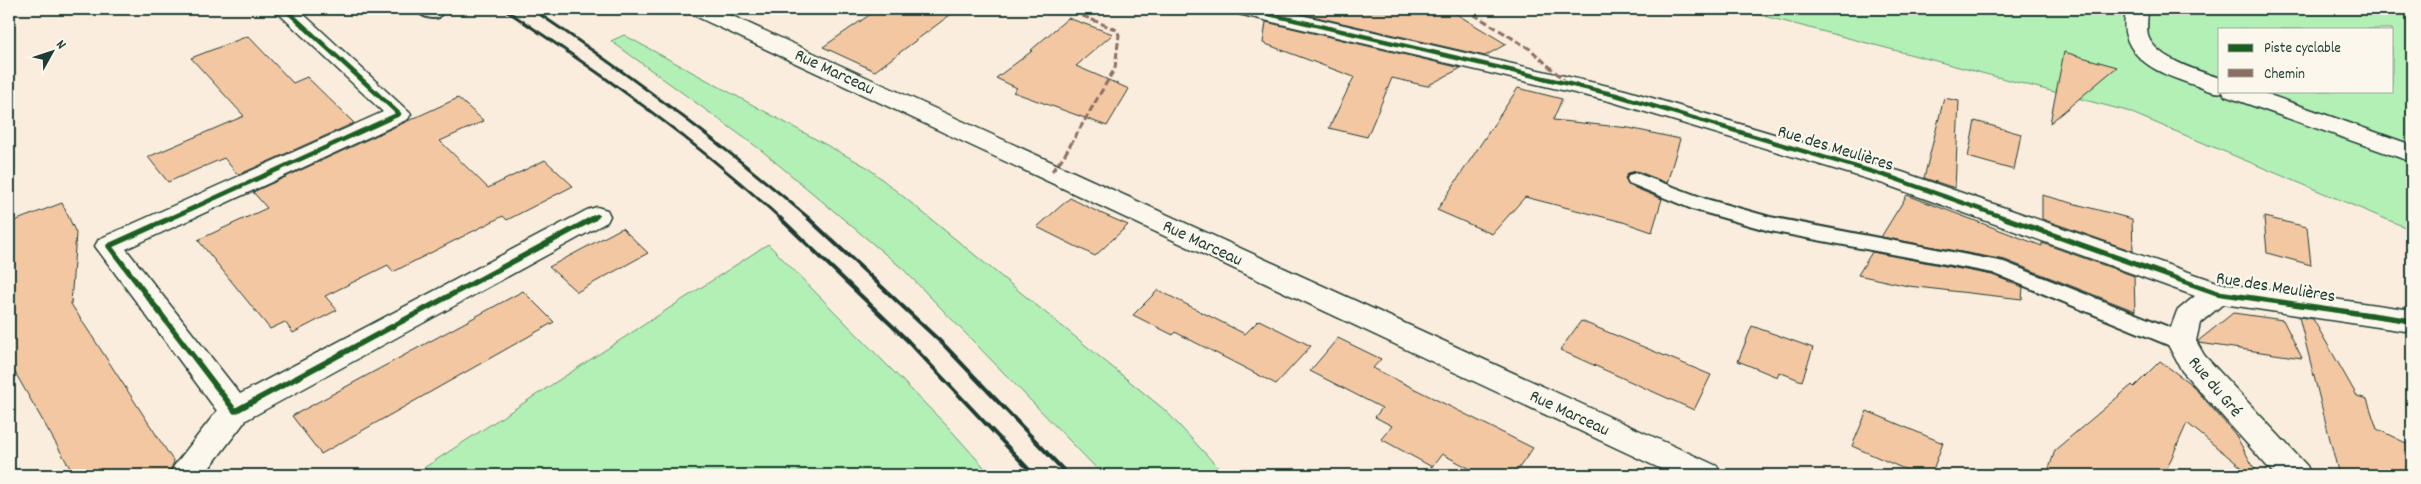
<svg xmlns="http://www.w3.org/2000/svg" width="2421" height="484" font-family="Dekko,sans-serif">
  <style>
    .green { fill: #b2f0b6; stroke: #689675; fill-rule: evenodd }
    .building { fill: #f4c7a3; stroke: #1f3d34 }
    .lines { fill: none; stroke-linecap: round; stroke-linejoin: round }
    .service-casing { stroke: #1f3d34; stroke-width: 4 }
    .minor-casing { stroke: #1f3d34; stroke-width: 3 }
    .secondary-casing { stroke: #1f3d34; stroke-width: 3 }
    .service { fill: #fbf7ec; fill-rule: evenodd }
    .minor { fill: #fbf7ec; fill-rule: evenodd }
    .secondary { fill: #fbf7ec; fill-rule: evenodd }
    .rail-far1 { stroke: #1f3d34; stroke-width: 3 }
    .rail { stroke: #1f3d34; stroke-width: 4 }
    .quiet { stroke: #8d6e63; stroke-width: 3; stroke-dasharray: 7 3; stroke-linecap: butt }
    .cycleway-far1-casing { stroke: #fbf7ec; stroke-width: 7 }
    .cycleway-casing { stroke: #fbf7ec; stroke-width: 9 }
    .cycleway-far1 { stroke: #1b5e20; stroke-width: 4.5 }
    .cycleway { stroke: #1b5e20; stroke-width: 5.5 }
    .labels { text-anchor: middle; stroke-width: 4.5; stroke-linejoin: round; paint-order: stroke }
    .street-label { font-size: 18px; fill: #1f3d34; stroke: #fbf7ec }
  </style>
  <rect width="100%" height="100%" fill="#faeddd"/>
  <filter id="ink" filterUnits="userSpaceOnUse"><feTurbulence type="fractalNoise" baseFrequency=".02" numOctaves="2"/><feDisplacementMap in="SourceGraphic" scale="10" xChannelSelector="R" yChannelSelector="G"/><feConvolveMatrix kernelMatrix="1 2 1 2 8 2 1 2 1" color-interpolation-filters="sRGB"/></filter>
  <g filter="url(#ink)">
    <g class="green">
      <path d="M1737,9h675v221l-285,-119zM2220,29h172v62h-172z"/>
      <path d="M624,35l243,132 299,244 59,64h-122l-200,-206 -142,-119 -150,-109z"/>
      <path d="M768,244l181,184 42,47h-578z"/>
    </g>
    <g class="building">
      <path d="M878,9h80l-83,62 -52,-24z"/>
      <path d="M1282,9h166l58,35 -21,12z"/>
      <path d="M1068,18l45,16 -37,32 53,23 -22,37 -94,-34 4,-4 -21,-10 36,-27h-2z"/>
      <path d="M1266,22l195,46 -34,18 -35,-8 -25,59 -38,-9 25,-51 -91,-34z"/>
      <path d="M248,36l45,47 14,-6 47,46 -116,52 -14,-17 -56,24 -20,-25 96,-41 -53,-58z"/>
      <path d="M2064,52l53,15 -67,56z"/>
      <path d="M1518,88l44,11 -9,21 76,8 51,11 -13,44 -30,-12 -9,2 -3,5 3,7 34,14 -10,33 -29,-10 -98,-25 -33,37 -55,-24z"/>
      <path d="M458,98l26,23 -44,20 48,47 57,-28 28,26 -66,34 -4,-4 -110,56 -5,-7 -63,31 12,14 -44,23 -8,-11 -15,7 -72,-89 69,-32 -14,-16z"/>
      <path d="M1944,98l15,3 -4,87 -31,-10z"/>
      <path d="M1975,121l46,13 -7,36 -46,-13z"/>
      <path d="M1907,195l135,51v-3l92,33 1,35 -130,-51 -124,-23z"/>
      <path d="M2042,195l90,24 1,32 -91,-32z"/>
      <path d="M1070,198l28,14 30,13 -33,31 -58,-29z"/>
      <path d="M62,203l14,30 -5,71 103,158 -6,13h-94l-65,-113v-61l5,-44 -5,-14v-20z"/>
      <path d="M2264,217l43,10 4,38 -44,-12z"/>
      <path d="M622,228l26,25 -71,39 -28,-25z"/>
      <path d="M1872,252l120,23 31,12 -1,12 -114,-13 -50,-11z"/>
      <path d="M1158,290l87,44 14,-14 52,26 -35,38 -101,-52 -2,3 -40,-20z"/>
      <path d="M523,291l31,31 -233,132 -29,-38z"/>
      <path d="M2233,313l50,7 19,38 -103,-15 -1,-2z"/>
      <path d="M2299,317l14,2 44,77 10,3 10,30 35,17v29h-73z"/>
      <path d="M1581,321l130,54 -17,35 -134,-60z"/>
      <path d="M1752,326l61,22 -11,33 -23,-9 -2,5 -39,-16z"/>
      <path d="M1338,338l43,21 -8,9 160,80 -19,27h-32l-40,-21 -10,13 -51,-28 11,-13 -17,-9 7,-9 -72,-37z"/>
      <path d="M2160,361l32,24 43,49 23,41h-7l-64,-52 -23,52h-117l8,-25 77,-65 2,2z"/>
      <path d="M1867,411l76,32 -12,32h-13l-66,-29z"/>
    </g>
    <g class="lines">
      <defs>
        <g id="service">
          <path d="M416,9h20l5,5 -2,3c-9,3 -18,-1 -23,-8z"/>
          <path d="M1636,173l70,26 64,18 234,45 185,73 3,6 -3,6 -8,2 -8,-2 -180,-74 -223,-42 -78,-22 -63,-26 -2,-4 2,-4z"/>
        </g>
        <g id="minor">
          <path d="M274,9h24l113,105 -3,5 -282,130 114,145 347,-184 10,-3 10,3 3,6 -3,6 -361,198 -42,55h-34l4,-9 43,-55 -122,-165 4,-7 284,-127z"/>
          <path d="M1236,9h39l350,81 277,82 318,111 192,27v22l-189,-28 -23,19 -4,18 8,14 103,111 4,9h-36l-93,-104 -16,-30 11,-30 18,-15 -311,-112 -275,-83 -362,-85 -8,-2z"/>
          <path d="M2126,9h22c0,8 -2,18 0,27 8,23 51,35 72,42v13h38l154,54v17l-187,-66 -2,-4c-9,2 -18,-3 -26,-6 -27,-9 -62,-20 -71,-50 -3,-8 -1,-18 0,-27z"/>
        </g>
        <path id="secondary" d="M688,9h29l1000,457 4,9h-47l-983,-461z"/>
      </defs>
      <use href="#service" class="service-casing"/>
      <use href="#minor" class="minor-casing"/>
      <use href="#secondary" class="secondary-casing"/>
      <use href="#service" class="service"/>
      <use href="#minor" class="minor"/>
      <use href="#secondary" class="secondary"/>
      <g class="rail-far1">
        <path d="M504,9c97,64 191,131 277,210"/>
        <path d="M532,9c97,65 189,134 278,210"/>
      </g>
      <g class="rail">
        <path d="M780,218l128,123 126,134"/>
        <path d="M808,218l137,128 123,129"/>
      </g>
      <g class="quiet">
        <path d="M1465,9l65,40 34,31"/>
        <path d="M1052,171l12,-15 51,-88 4,-33 -2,-5 -51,-21"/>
      </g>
      <defs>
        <g id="cycleway-far1">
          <path d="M1247,9l369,86 277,83 115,41"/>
          <path d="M169,219l230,-105 -114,-105"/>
          <path d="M592,219l5,-3"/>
        </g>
        <g id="cycleway">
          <path d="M171,218l-62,28 126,165 359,-193"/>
          <path d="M2005,218l212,75 195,28"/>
        </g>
      </defs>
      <use href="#cycleway-far1" class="cycleway-far1-casing"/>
      <use href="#cycleway" class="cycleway-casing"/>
      <use href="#cycleway-far1" class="cycleway-far1"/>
      <use href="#cycleway" class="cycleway"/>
    </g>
  </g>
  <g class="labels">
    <g class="street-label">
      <text transform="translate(835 71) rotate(25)" y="6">Rue Marceau</text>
      <text transform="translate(1836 147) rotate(17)" y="6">Rue des Meulières</text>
      <text transform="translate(1203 242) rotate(25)" y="6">Rue Marceau</text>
      <text transform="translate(2276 286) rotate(9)" y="6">Rue des Meulières</text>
      <text transform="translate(2216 386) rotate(50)" y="6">Rue du Gré</text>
      <text transform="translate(1570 412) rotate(25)" y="6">Rue Marceau</text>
    </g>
  </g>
  <rect width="2421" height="484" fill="none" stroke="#fbf7ec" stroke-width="30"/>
  <rect x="15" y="15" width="2391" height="454" fill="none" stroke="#1f3d34" stroke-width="2" filter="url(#ink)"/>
  <rect x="2218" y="28" width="175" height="65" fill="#fbf7ec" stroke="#a3ada2"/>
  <rect x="2228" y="44" width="25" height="8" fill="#1b5e20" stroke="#a3ada2"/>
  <text x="2264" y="52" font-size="15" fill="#1f3d34">Piste cyclable</text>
  <rect x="2228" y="69" width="25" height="8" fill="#8d6e63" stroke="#a3ada2"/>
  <text x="2264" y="78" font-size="15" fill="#1f3d34">Chemin</text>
  <g transform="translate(52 52) rotate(50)" stroke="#fbf7ec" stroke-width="4" paint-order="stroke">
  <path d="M0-4L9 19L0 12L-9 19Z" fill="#1f3d34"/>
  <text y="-8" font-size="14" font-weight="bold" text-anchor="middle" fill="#1f3d34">N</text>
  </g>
</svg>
